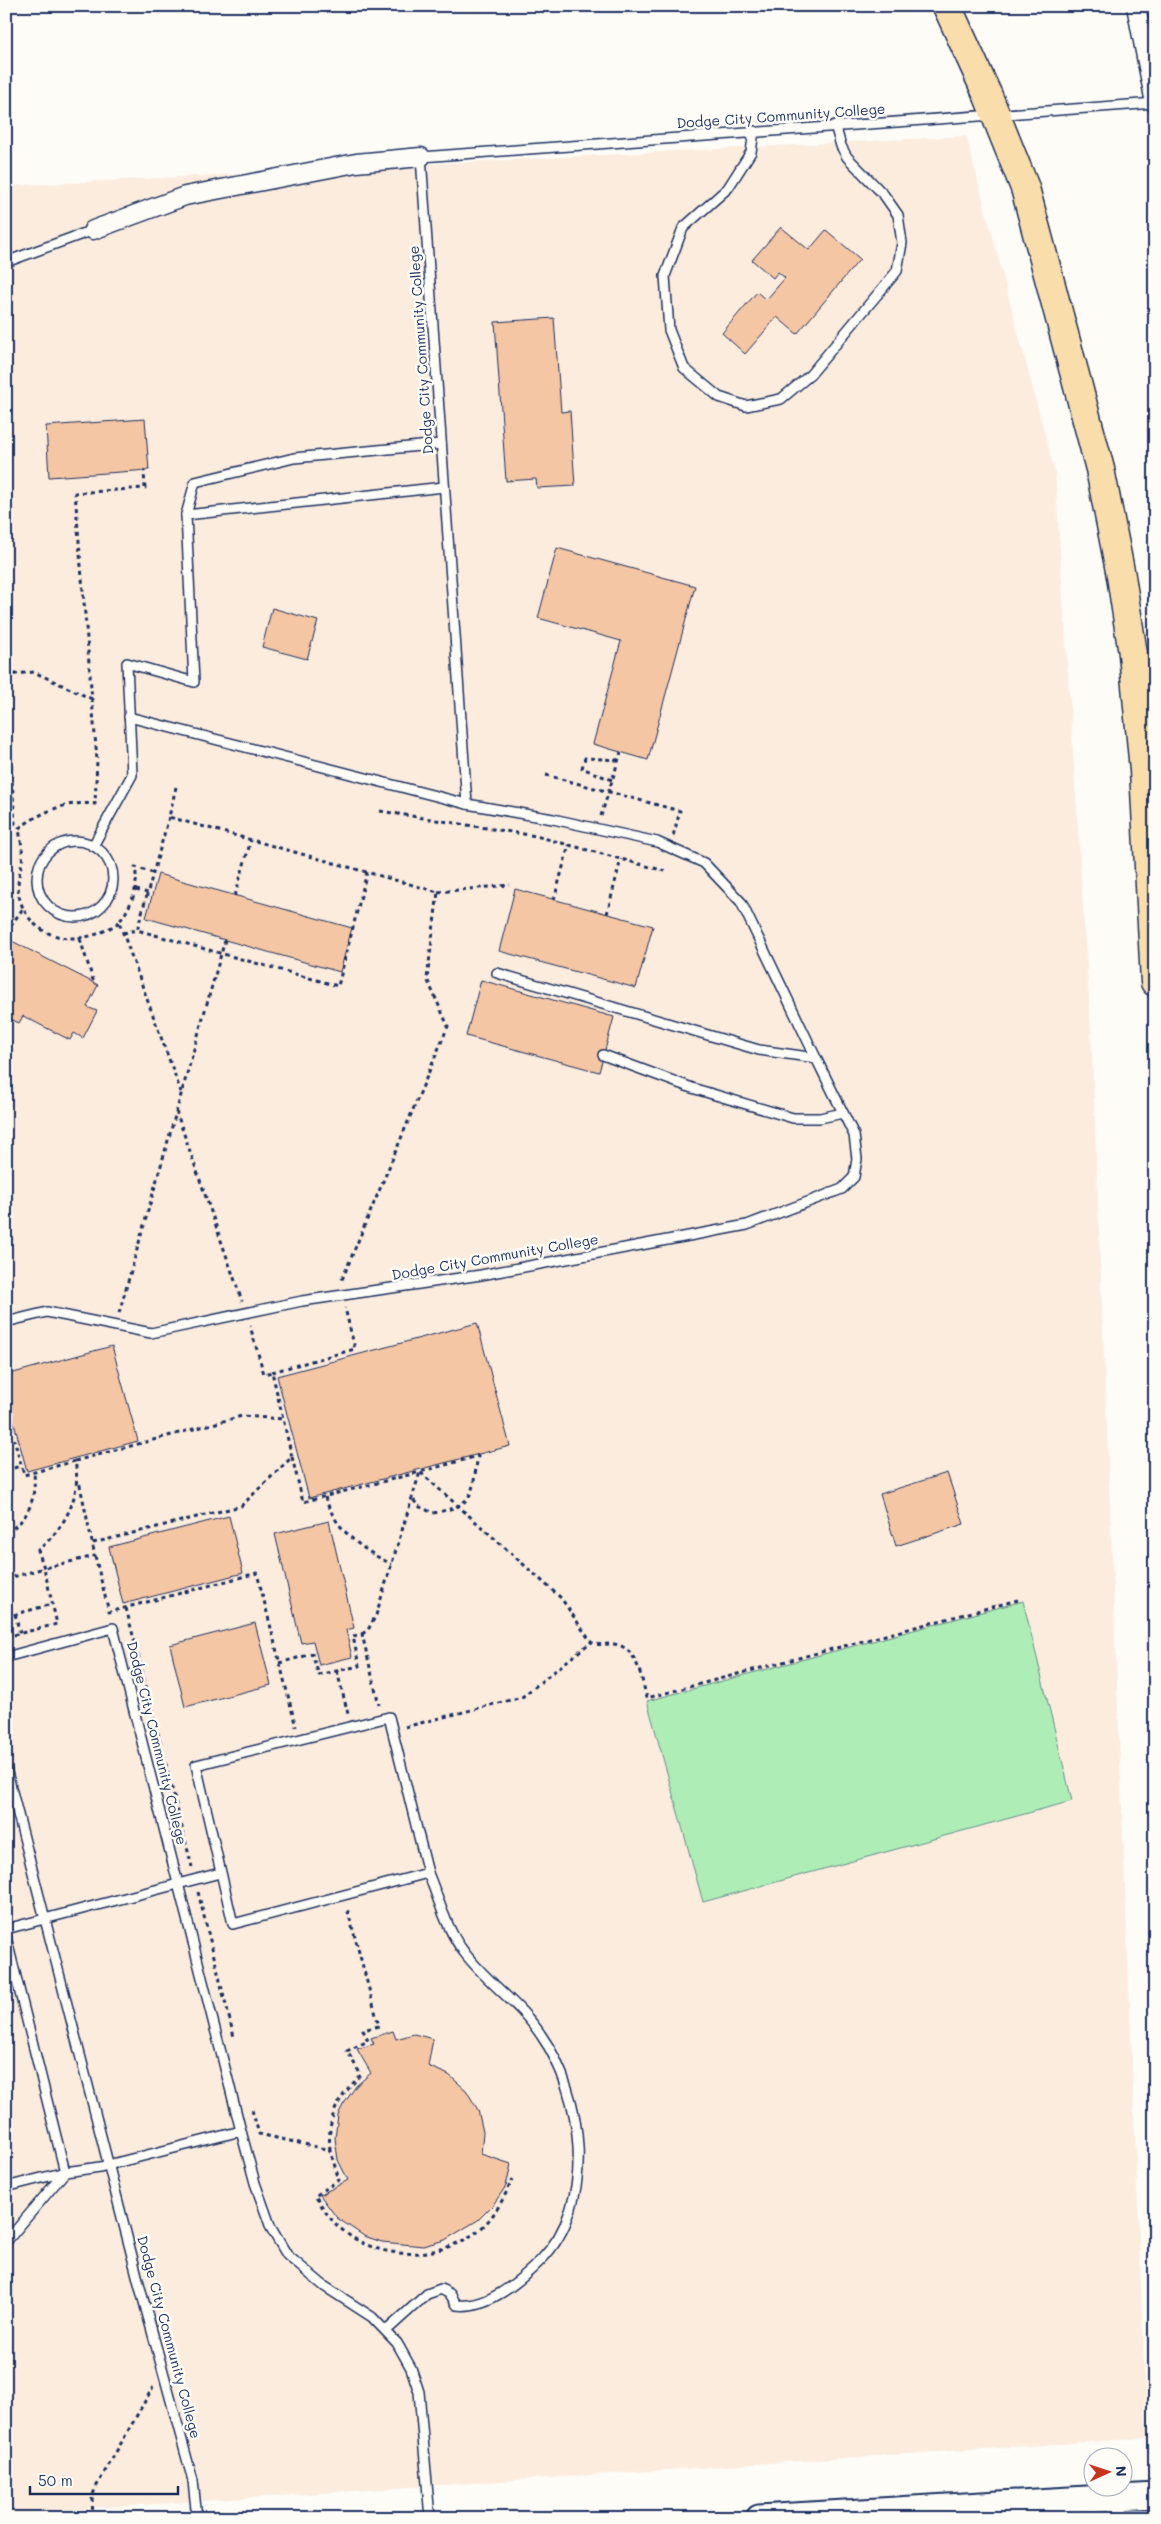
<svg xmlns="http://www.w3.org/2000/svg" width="1161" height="2524" font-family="Mali,sans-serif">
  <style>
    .built { fill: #fbecde }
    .green { fill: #aeeeb6; stroke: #648e8a }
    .building { fill: #f5c6a4; stroke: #1b2f5e }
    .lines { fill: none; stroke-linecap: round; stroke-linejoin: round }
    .lane-casing { stroke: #1b2f5e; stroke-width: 12 }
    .street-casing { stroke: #1b2f5e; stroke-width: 21 }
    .secondary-casing { stroke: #1b2f5e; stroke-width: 29 }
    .highway-casing { stroke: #1b2f5e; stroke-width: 31 }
    .path { stroke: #1b2f5e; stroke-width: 3; stroke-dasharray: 4 4; stroke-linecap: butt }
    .lane { stroke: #fdfcf7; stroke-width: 9 }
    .street { stroke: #fdfcf7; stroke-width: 18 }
    .secondary { stroke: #fdfcf7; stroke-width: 25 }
    .highway { stroke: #f9deab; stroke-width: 28 }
    .labels { text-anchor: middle; stroke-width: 5; stroke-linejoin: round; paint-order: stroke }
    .street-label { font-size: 14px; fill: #1b2f5e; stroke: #fdfcf7 }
  </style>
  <rect width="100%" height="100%" fill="#fdfcf7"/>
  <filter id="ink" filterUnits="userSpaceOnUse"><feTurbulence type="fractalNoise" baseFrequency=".02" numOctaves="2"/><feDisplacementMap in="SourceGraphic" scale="10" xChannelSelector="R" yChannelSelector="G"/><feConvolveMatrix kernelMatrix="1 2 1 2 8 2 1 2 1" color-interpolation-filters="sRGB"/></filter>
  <g filter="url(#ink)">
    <path class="built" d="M966,136l89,337 36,559 56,1406 -1141,76v-2328z"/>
    <path class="green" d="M1023,1601l49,200 -369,101 -56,-201z"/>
    <g class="building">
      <path d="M781,227l28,23 17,-20 34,29 -63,75 -20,-17 -32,37 -23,-21 35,-41 9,8 19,-22 -7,-6 -5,6 -21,-18z"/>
      <path d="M554,318l7,94 9,-1 5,75 -38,2 -1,-9 -30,2 -11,-159z"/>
      <path d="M145,419l4,51 -100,7 -3,-51z"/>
      <path d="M557,548l138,38 -47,174 -55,-16 28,-103 -83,-23z"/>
      <path d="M272,608l46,13 -11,38 -45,-12z"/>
      <path d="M158,874l194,54 -12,44 -194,-54z"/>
      <path d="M515,889l138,37 -17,62 -137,-37z"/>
      <path d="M6,938l92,47 -11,22 10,4 -14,27 -9,-5 -4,7 -47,-24 -4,7 -13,-6z"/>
      <path d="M481,980l133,37 -15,55 -133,-36z"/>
      <path d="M477,1323l33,123 -201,52 -32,-122z"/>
      <path d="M112,1346l26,95 -111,30 -21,-77v-19z"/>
      <path d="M947,1473l17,51 -68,22 -16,-52z"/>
      <path d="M229,1516l14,57 -120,31 -14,-57z"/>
      <path d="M329,1521l25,107 -8,2 6,27 -33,8 -6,-24 -12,2 -26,-109z"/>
      <path d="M255,1623l16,62 -86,22 -15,-62z"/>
      <path d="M393,2031l3,8 18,-5 19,5 -5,27 21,9 17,15 12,20 5,22 -2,22 30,10 -5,22 -13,19 -15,15 -33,20 -22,6 -41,-4 -18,-6 -27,-18 -17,-23 28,-15 -10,-20 -3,-22 3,-23 5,-10 13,-19 15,-13 -14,-24 17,-5 -3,-6z"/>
    </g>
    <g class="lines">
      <defs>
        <g id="lane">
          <path d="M754,131l-3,21 -23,36 -45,40 -18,48 4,54 15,38 35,29 27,9 35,-7 29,-24 87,-104 5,-28 -4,-28 -14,-20 -37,-38 -6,-11 -6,-21"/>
          <path d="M6,262l87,-32"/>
          <path d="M186,515l9,-33 99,-24 147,-14"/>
          <path d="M129,717l338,87 86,15 104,23 47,21 37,39 75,156"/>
          <path d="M467,804l-46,-647 734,-54"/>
          <circle cx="75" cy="879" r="38"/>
          <path d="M93,846l39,-71 -5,-112 67,19 -8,-167 258,-28"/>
          <path d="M603,1055l89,33 101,30h27l23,-5"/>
          <path d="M6,1322l41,-10 104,21 151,-32 179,-26 266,-50 95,-36 12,-12 3,-18 -3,-24 -38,-77 -57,-8 -262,-77"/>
          <path d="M6,1657l107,-29 128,503 14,52 16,45 16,27 37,31 48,31 25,26 14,25 8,24 11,126"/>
          <path d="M389,1717l39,156 -195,51 -37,-159z"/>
          <path d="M6,1768l135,523 52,190 4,37"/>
          <path d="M6,1929l214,-56"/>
          <path d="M6,1937l59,235 -59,70"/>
          <path d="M6,2187l59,-15 35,-5 141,-36"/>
          <path d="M386,2331l41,-37 14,-5 9,5 7,11c31,4 63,-24 84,-45 56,-57 43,-164 0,-225 -21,-32 -55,-53 -77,-83 -18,-23 -25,-53 -36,-79"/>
        </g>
        <g id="street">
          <path d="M1136,6l19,97"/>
          <path d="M93,230l92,-34 171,-33 65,-6"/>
          <path d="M1117,2497l1,21"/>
        </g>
        <path id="secondary" d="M759,2518l396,-23"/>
        <path id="highway" d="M947,6l41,90 37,92 75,281 21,107 12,78 11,116 11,212"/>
      </defs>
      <use href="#lane" class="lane-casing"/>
      <use href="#street" class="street-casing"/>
      <use href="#secondary" class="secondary-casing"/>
      <use href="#highway" class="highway-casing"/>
      <g class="path">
        <path d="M6,675l28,-3 58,27"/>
        <path d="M6,693l9,131 4,4"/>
        <path d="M6,774h6"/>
        <path d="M546,775l134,36 -7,25"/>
        <path d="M612,780l-30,-12 3,-10 34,2"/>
        <path d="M176,787l-7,30 269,75 -11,87 21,47 -107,256"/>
        <path d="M6,809l8,-4"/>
        <path d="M380,811l156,25 129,35"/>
        <path d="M601,816l20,-64"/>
        <path d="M169,817l-32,113 201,56 29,-114"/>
        <path d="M153,873l-18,-6c4,21 -3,38 -16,55l62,170"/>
        <path d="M136,890l12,3"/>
        <path d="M438,892l72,-7"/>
        <path d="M235,896l16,-56"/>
        <path d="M554,900l15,-55"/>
        <path d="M607,914l14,-55"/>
        <path d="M119,922c-32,25 -85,23 -99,-22 -4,-15 -1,-24 2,-38 2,-10 -2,-24 -3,-34 25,-17 46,-27 76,-24l2,-44 -22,-267 70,-5 -1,-17"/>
        <path d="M6,932l18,-25"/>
        <path d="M123,933l14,-3"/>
        <path d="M80,939l14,44"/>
        <path d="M176,1111l66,190"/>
        <path d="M119,1313l106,-373"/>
        <path d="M272,1372l83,-23 -10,-41"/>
        <path d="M292,1457l11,45 117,-30 141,126 30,44c8,5 15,1 23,2 24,3 27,35 33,54l371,-98"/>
        <path d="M75,1461l167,-45 41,3"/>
        <path d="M6,1470l15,-4"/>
        <path d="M325,1497c10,32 36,53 67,67"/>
        <path d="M6,1532c24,-12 30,-35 28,-60"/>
        <path d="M93,1543l148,-37 51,-49 -20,-85 -8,2 -14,-48"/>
        <path d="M95,1556l14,56 148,-39 39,154"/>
        <path d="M6,1579l38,-11 -6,-18c27,-22 44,-54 37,-89l-51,14 -10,-36"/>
        <path d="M126,1608l66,259"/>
        <path d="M15,1614l5,20"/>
        <path d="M6,1617l46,-13"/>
        <path d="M362,1634l6,-4 8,-15 44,-143 58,-16c-7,39 -2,49 -45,57l-15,-7 -6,-8"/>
        <path d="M6,1637l51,-13 -13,-56 51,-12 -16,-75"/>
        <path d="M279,1663l33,-9 7,21 40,-9 -6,-30 9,-2 17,71"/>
        <path d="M337,1671l11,43"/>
        <path d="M405,1727l117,-30 69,-55"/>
        <path d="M198,1892l36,145"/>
        <path d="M252,2110l7,24 71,16 9,30 -24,16c6,8 11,18 18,25 37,41 104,42 146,9 16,-13 25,-33 34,-51"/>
        <path d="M330,2150c-3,-34 8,-52 31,-75l-14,-24 21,-10 -5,-11 16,-4 -32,-118"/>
        <path d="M93,2518l-1,-20 3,-9 58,-102"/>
      </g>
      <use href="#lane" class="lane"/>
      <use href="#street" class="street"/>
      <use href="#secondary" class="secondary"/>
      <use href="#highway" class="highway"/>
    </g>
  </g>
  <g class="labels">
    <g class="street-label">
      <text transform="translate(781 116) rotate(-4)" y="5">Dodge City Community College</text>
      <text transform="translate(421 350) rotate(-94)" y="5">Dodge City Community College</text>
      <text transform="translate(495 1257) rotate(-10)" y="5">Dodge City Community College</text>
      <text transform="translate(157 1743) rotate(76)" y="5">Dodge City Community College</text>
      <text transform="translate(169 2337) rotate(75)" y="5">Dodge City Community College</text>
    </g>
  </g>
  <rect width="1161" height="2524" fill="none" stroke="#fdfcf7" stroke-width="25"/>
  <rect x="12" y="12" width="1136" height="2499" fill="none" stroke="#1b2f5e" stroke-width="2" filter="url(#ink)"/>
  <g transform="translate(1108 2472) rotate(87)"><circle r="24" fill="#fdfcf7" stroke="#a3aaba"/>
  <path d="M0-4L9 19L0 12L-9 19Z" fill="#c8321e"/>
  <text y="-8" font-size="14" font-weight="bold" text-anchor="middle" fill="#1b2f5e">N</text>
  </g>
  <path d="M30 2486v8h148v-8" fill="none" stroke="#1b2f5e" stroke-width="2.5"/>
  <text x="38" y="2486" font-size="15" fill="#1b2f5e" stroke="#fdfcf7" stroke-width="4" paint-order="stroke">50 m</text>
</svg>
